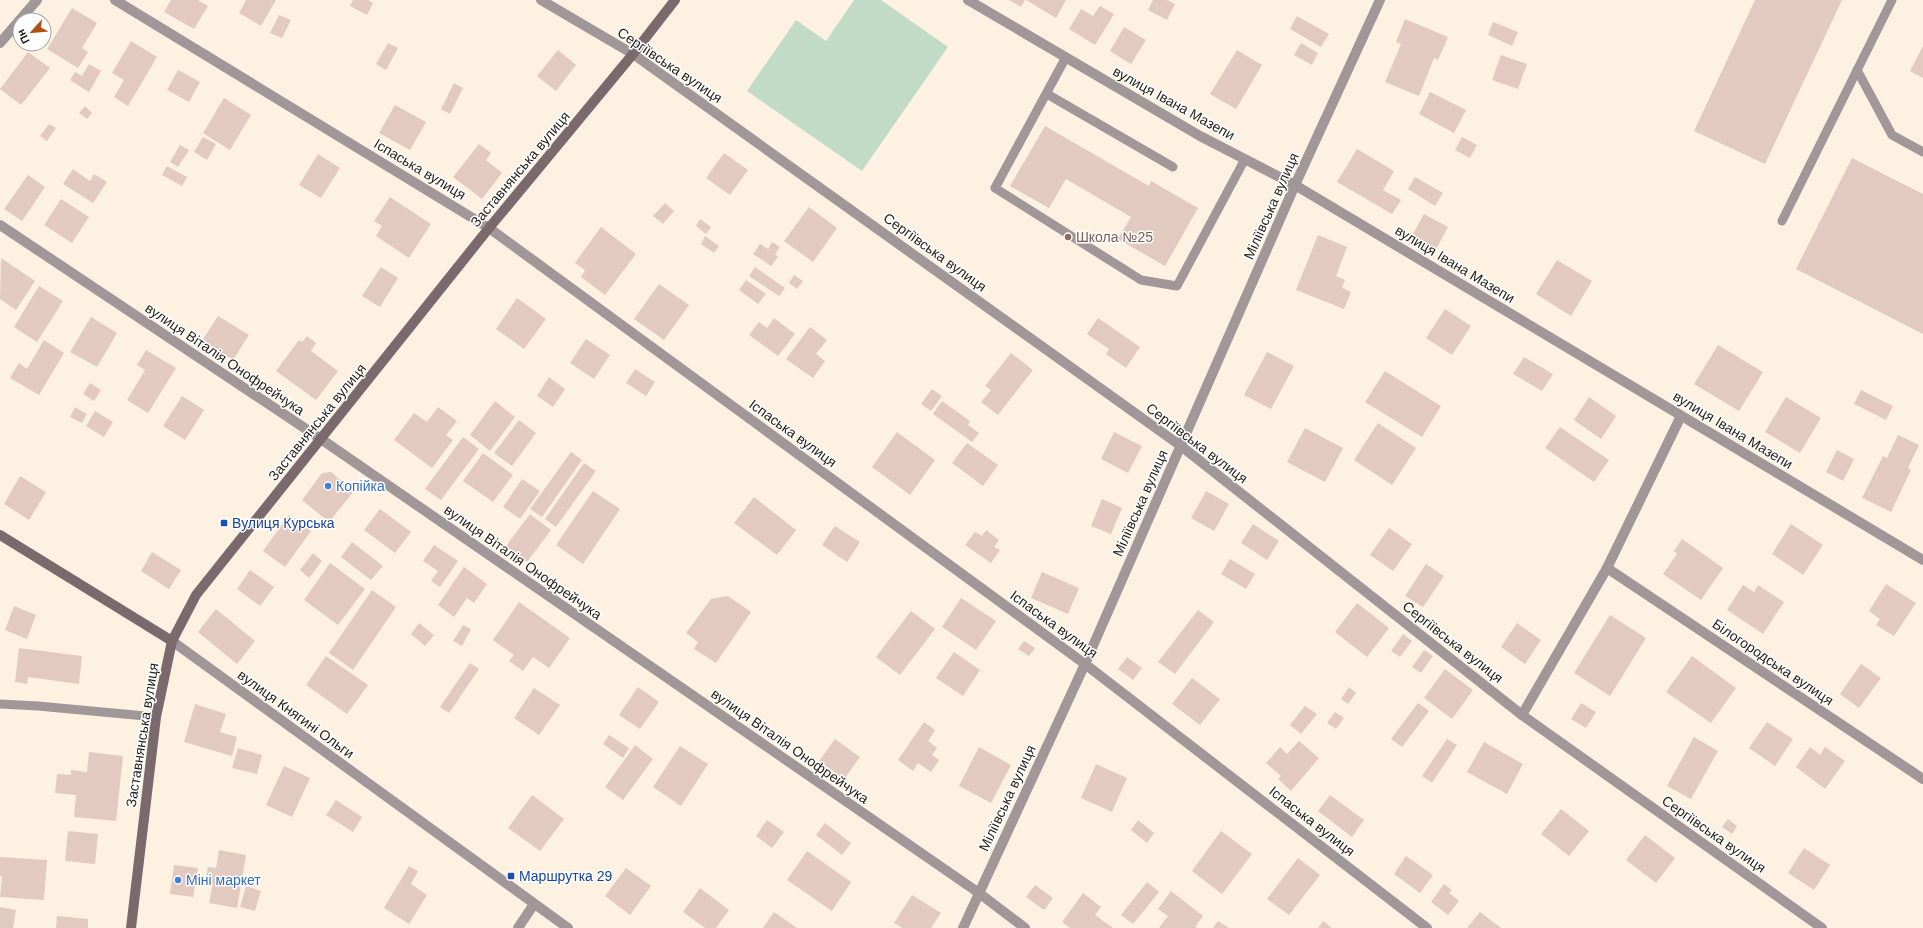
<svg xmlns="http://www.w3.org/2000/svg" width="1923" height="928" font-family="Arial,sans-serif">
  <style>
    .green { fill: #c2dbc6 }
    .building { fill: #e2cac0 }
    .lines { fill: none; stroke-linecap: round; stroke-linejoin: round }
    .lane { stroke: #a19698; stroke-width: 9 }
    .street { stroke: #a19698; stroke-width: 10 }
    .secondary { stroke: #7a6a6d; stroke-width: 10 }
    .education-dot { fill: #8d6e63; stroke: #fff; stroke-width: 1.5 }
    .shop-dot { fill: #3f7fe0; stroke: #fff; stroke-width: 1.5 }
    .transit-dot { fill: #1a4fb4; stroke: #fff; stroke-width: 1.5 }
    .labels { text-anchor: middle; stroke-width: 3; stroke-linejoin: round; paint-order: stroke }
    .street-label { font-size: 14px; fill: #221d16; stroke: #fff }
    .education-label { font-size: 14px; fill: #785e54; stroke: #fff; text-anchor: start }
    .shop-label { font-size: 14px; fill: #366cbe; stroke: #fff; text-anchor: start }
    .transit-label { font-size: 14px; fill: #164399; stroke: #fff; text-anchor: start }
  </style>
  <rect width="100%" height="100%" fill="#fdf2e2"/>
  <path class="green" d="M854,0h27l67,47 -86,124 -115,-80 49,-71 30,21z"/>
  <g class="building">
    <path d="M171,0h27l10,6 -14,23 -30,-17z"/>
    <path d="M246,0h30l-15,26 -22,-13z"/>
    <path d="M353,0h15l5,3 -6,12 -17,-9z"/>
    <path d="M1009,0h16l-4,7z"/>
    <path d="M1026,0h40l-10,18z"/>
    <path d="M1153,0h14l8,4 -8,16 -19,-10z"/>
    <path d="M1755,0h87l-77,164 -71,-33z"/>
    <path d="M1100,6l14,8 -19,31 -26,-16 12,-20 12,7z"/>
    <path d="M72,8l25,15 -15,25 6,4 -10,16 -31,-19z"/>
    <path d="M279,15l12,5 -9,18 -12,-5z"/>
    <path d="M1297,16l32,18 -8,13 -31,-18z"/>
    <path d="M1405,19l43,18 -10,23 -4,-2 -15,38 -34,-14 16,-38 -5,-2z"/>
    <path d="M1493,22l25,10 -6,14 -24,-11z"/>
    <path d="M1124,27l22,13 -15,24 -21,-13z"/>
    <path d="M131,41l26,16 -29,49 -14,-9 10,-17 -12,-7z"/>
    <path d="M388,43l10,5 -12,22 -10,-6z"/>
    <path d="M1301,43l17,10 -6,12 -18,-10z"/>
    <path d="M1923,46v32l-13,-7z"/>
    <path d="M558,50l18,15 -20,26 -19,-15z"/>
    <path d="M1237,50l25,15 -26,44 -26,-15z"/>
    <path d="M28,52l22,16 -29,37 -21,-16z"/>
    <path d="M1501,55l26,9 -9,25 -26,-9z"/>
    <path d="M89,64l12,7 -12,21 -19,-12 5,-8 7,4z"/>
    <path d="M178,70l22,12 -11,20 -22,-12z"/>
    <path d="M454,83l9,5 -13,26 -9,-5z"/>
    <path d="M1430,92l36,18 -12,23 -35,-19z"/>
    <path d="M224,98l27,17 -21,35 -27,-17z"/>
    <path d="M395,105l31,17 -16,28 -31,-17z"/>
    <path d="M85,106l7,7 -5,6 -8,-6z"/>
    <path d="M49,124l7,4 -9,13 -7,-5z"/>
    <path d="M1045,126l104,60 2,-5 47,27 -33,58 -47,-27 13,-22 -65,-38 -17,29 -39,-22z"/>
    <path d="M203,137l13,7 -9,16 -13,-8z"/>
    <path d="M1462,137l15,8 -7,13 -15,-8z"/>
    <path d="M479,144l12,9 -5,7 16,13 -20,26 -29,-22z"/>
    <path d="M180,145l9,5 -11,17 -8,-5z"/>
    <path d="M1357,149l37,22 -11,19 18,10 -9,14 -55,-32z"/>
    <path d="M724,153l24,17 -18,25 -24,-17z"/>
    <path d="M318,154l22,14 -19,30 -22,-13z"/>
    <path d="M1852,158l71,36v140l-127,-65z"/>
    <path d="M167,166l20,11 -5,9 -20,-11z"/>
    <path d="M73,169l17,12 4,-7 13,8 -14,21 -30,-19z"/>
    <path d="M28,175l17,12 -23,34 -18,-12z"/>
    <path d="M1415,177l28,16 -8,13 -27,-17z"/>
    <path d="M390,197l41,27 -22,34 -33,-22 6,-10 -8,-5z"/>
    <path d="M61,199l28,18 -17,26 -28,-18z"/>
    <path d="M665,203l9,8 -11,13 -10,-8z"/>
    <path d="M809,207l28,21 -24,34 -29,-21z"/>
    <path d="M1424,214l24,13 -15,28 -24,-14z"/>
    <path d="M700,219l11,8 -5,7 -10,-8z"/>
    <path d="M601,227l35,27 -31,41 -24,-18 4,-7 -10,-7z"/>
    <path d="M1318,235l29,12 -11,29 9,4 -3,8 9,4 -7,17 -48,-19z"/>
    <path d="M705,236l14,10 -5,7 -13,-9z"/>
    <path d="M772,242l8,5 -5,7 3,3 -7,9 -18,-12 7,-10 8,5z"/>
    <path d="M1,258l34,23 -19,29 -16,-11z"/>
    <path d="M1557,260l35,21 -21,35 -35,-22z"/>
    <path d="M381,267l17,11 -18,29 -18,-11z"/>
    <path d="M755,267l30,21 -6,8 -30,-20z"/>
    <path d="M794,275l9,6 -6,8 -8,-6z"/>
    <path d="M746,280l20,14 -8,10 -19,-14z"/>
    <path d="M659,284l30,21 -25,35 -30,-21z"/>
    <path d="M39,286l24,15 -26,41 -23,-15z"/>
    <path d="M517,298l29,21 -22,30 -28,-20z"/>
    <path d="M1445,309l26,17 -19,29 -26,-17z"/>
    <path d="M218,316l31,19 -16,25 -31,-19z"/>
    <path d="M91,317l26,16 -20,34 -27,-15z"/>
    <path d="M774,318l21,16 -17,22 -29,-21 10,-13 8,6z"/>
    <path d="M1098,318l42,29 -14,21 -20,-14 3,-5 -22,-15z"/>
    <path d="M810,327l17,13 -11,14 9,7 -12,17 -27,-19z"/>
    <path d="M307,336l9,7 -5,8 27,20 -22,29 -40,-29 23,-31 3,2z"/>
    <path d="M586,339l24,16 -16,24 -24,-16z"/>
    <path d="M44,340l20,13 -25,42 -29,-17 9,-15 8,6z"/>
    <path d="M1718,345l45,27 -24,39 -45,-27z"/>
    <path d="M146,350l30,18 -28,45 -21,-13 18,-30 -8,-5z"/>
    <path d="M1267,352l27,14 -23,43 -27,-14z"/>
    <path d="M1011,353l22,17 -35,45 -17,-13 10,-12 -6,-4z"/>
    <path d="M1524,357l29,17 -11,17 -29,-17z"/>
    <path d="M635,369l20,13 -9,14 -20,-13z"/>
    <path d="M1385,371l56,35 -19,31 -57,-35z"/>
    <path d="M549,377l16,12 -12,18 -16,-11z"/>
    <path d="M90,383l11,7 -7,11 -11,-7z"/>
    <path d="M932,389l10,7 -11,15 -10,-7z"/>
    <path d="M1861,390l32,16 -7,14 -32,-16z"/>
    <path d="M182,396l22,14 -19,30 -22,-14z"/>
    <path d="M1589,397l27,19 -15,23 -27,-19z"/>
    <path d="M1786,397l35,21 -21,35 -35,-21z"/>
    <path d="M495,401l20,16 -25,34 -20,-16z"/>
    <path d="M942,401l28,20 -2,4 11,8 -7,9 -39,-28z"/>
    <path d="M75,407l12,7 -5,9 -12,-6z"/>
    <path d="M438,407l19,14 -11,14 7,5 -21,28 -38,-28 20,-27 13,9z"/>
    <path d="M95,411l18,11 -9,15 -18,-11z"/>
    <path d="M519,420l17,13 -24,33 -18,-13z"/>
    <path d="M1378,423l38,25 -24,37 -38,-25z"/>
    <path d="M1560,427l49,33 -15,22 -49,-34z"/>
    <path d="M1305,428l38,20 -18,34 -38,-20z"/>
    <path d="M897,432l38,28 -25,35 -38,-28z"/>
    <path d="M1114,432l28,14 -14,27 -27,-14z"/>
    <path d="M1898,435l21,10 -11,23 3,2 -20,42 -29,-14 21,-42 4,2z"/>
    <path d="M463,437l16,12 -38,51 -16,-11z"/>
    <path d="M967,443l31,22 -15,21 -31,-23z"/>
    <path d="M1837,450l17,9 -11,22 -17,-9z"/>
    <path d="M571,452l11,8 -40,57 -12,-8z"/>
    <path d="M483,453l30,22 -20,27 -30,-21z"/>
    <path d="M584,463l12,8 -40,56 -11,-8z"/>
    <path d="M331,472l23,19 -25,31 -27,-22 20,-27z"/>
    <path d="M20,476l26,16 -17,28 -25,-16z"/>
    <path d="M522,479l18,12 -20,28 -17,-12z"/>
    <path d="M593,491l27,18 -37,55 -27,-19z"/>
    <path d="M1206,491l23,13 -15,27 -23,-13z"/>
    <path d="M754,497l42,33 -19,25 -43,-32z"/>
    <path d="M1102,499l20,9 -11,26 -20,-8z"/>
    <path d="M380,509l31,23 -16,21 -31,-23z"/>
    <path d="M530,514l21,16 -24,32 -21,-16z"/>
    <path d="M289,515l22,16 -26,36 -22,-16z"/>
    <path d="M1253,524l26,17 -12,19 -26,-17z"/>
    <path d="M1791,524l32,21 -20,30 -31,-21z"/>
    <path d="M835,526l25,16 -13,20 -25,-17z"/>
    <path d="M1389,528l23,16 -19,27 -23,-16z"/>
    <path d="M986,530l13,10 -5,7 6,3 -9,13 -26,-18 10,-13 7,4z"/>
    <path d="M1682,539l41,29 -22,32 -38,-26 14,-20 -3,-3z"/>
    <path d="M352,542l31,24 -12,14 -30,-23z"/>
    <path d="M434,545l24,16 -18,26 -9,-6 7,-10 -15,-10z"/>
    <path d="M152,552l29,18 -12,19 -28,-18z"/>
    <path d="M313,553l9,8 -13,17 -9,-8z"/>
    <path d="M1230,559l25,15 -9,15 -25,-15z"/>
    <path d="M330,563l35,26 -27,36 -34,-25z"/>
    <path d="M1426,564l18,12 -21,31 -18,-11z"/>
    <path d="M464,567l23,17 -13,19 -7,-5 -13,19 -16,-12z"/>
    <path d="M250,570l24,17 -14,19 -23,-17z"/>
    <path d="M1042,572l37,16 -11,26 -37,-16z"/>
    <path d="M1886,584l30,19 -22,33 -18,-11 4,-6 -11,-8z"/>
    <path d="M1743,585l11,7 4,-7 26,17 -21,32 -36,-24z"/>
    <path d="M372,590l24,17 -43,63 -24,-17z"/>
    <path d="M728,596l23,16 -35,51 -22,-14 4,-7 -12,-9 25,-34z"/>
    <path d="M961,598l35,23 -20,29 -34,-23z"/>
    <path d="M519,602l51,36 -21,30 -16,-11 -10,14 -14,-10 5,-6 -21,-15z"/>
    <path d="M1357,603l32,25 -22,29 -32,-25z"/>
    <path d="M14,606l22,9 -9,24 -22,-9z"/>
    <path d="M216,609l39,32 -18,23 -39,-32z"/>
    <path d="M1198,610l16,12 -39,52 -17,-12z"/>
    <path d="M911,611l24,18 -35,46 -24,-18z"/>
    <path d="M1610,615l36,23 -36,58 -36,-23z"/>
    <path d="M419,623l15,12 -9,11 -14,-12z"/>
    <path d="M1517,623l24,17 -16,24 -24,-17z"/>
    <path d="M463,625l8,4 -9,17 -9,-5z"/>
    <path d="M1403,634l9,7 -12,16 -9,-6z"/>
    <path d="M1024,641l11,7 -6,8 -11,-7z"/>
    <path d="M19,648l63,8 -3,28 -51,-7 -1,7 -12,-2z"/>
    <path d="M1424,650l9,6 -12,17 -9,-6z"/>
    <path d="M954,652l26,18 -17,26 -27,-18z"/>
    <path d="M326,656l42,29 -21,29 -41,-29z"/>
    <path d="M1692,656l44,32 -25,35 -45,-31z"/>
    <path d="M1127,657l15,11 -9,12 -15,-11z"/>
    <path d="M470,663l9,6 -30,44 -9,-6z"/>
    <path d="M1861,664l20,14 -22,30 -19,-14z"/>
    <path d="M1445,669l28,21 -21,29 -28,-21z"/>
    <path d="M1192,678l28,21 -20,26 -28,-21z"/>
    <path d="M638,687l21,15 -19,27 -21,-14z"/>
    <path d="M1349,687l7,6 -8,11 -7,-5z"/>
    <path d="M534,688l26,17 -21,30 -25,-17z"/>
    <path d="M1418,703l11,8 -27,36 -11,-8z"/>
    <path d="M1581,703l15,9 -10,16 -15,-9z"/>
    <path d="M195,704l31,10 -6,18 17,5 -5,19 -48,-14z"/>
    <path d="M1305,706l12,8 -16,20 -11,-9z"/>
    <path d="M1335,712l9,6 -8,11 -9,-6z"/>
    <path d="M924,722l11,8 -7,11 9,7 -5,7 7,5 -8,12 -13,-9 -5,8 -15,-11z"/>
    <path d="M1767,722l26,17 -18,27 -26,-18z"/>
    <path d="M609,735l20,13 -6,10 -20,-14z"/>
    <path d="M1694,737l24,14 -27,48 -24,-13z"/>
    <path d="M835,739l25,18 -16,22 -25,-18z"/>
    <path d="M1447,739l10,6 -25,38 -10,-7z"/>
    <path d="M1299,741l20,17 -28,33 -13,-12 3,-3 -15,-13 14,-16 7,7z"/>
    <path d="M1484,742l39,22 -16,30 -40,-22z"/>
    <path d="M635,745l18,14 -30,41 -18,-13z"/>
    <path d="M680,746l28,18 -27,42 -28,-19z"/>
    <path d="M979,747l32,18 -20,38 -32,-17z"/>
    <path d="M1810,747l10,8 5,-8 20,14 -20,28 -29,-22z"/>
    <path d="M238,748l24,7 -5,19 -25,-6z"/>
    <path d="M89,752l34,4 -7,65 -42,-4 2,-22 -21,-2 2,-19 14,1v-5l16,2z"/>
    <path d="M1096,764l31,14 -15,34 -31,-14z"/>
    <path d="M284,766l26,12 -18,39 -26,-12z"/>
    <path d="M532,795l32,24 -24,32 -32,-23z"/>
    <path d="M1330,795l34,25 -12,17 -34,-26z"/>
    <path d="M336,800l26,17 -9,15 -27,-17z"/>
    <path d="M1561,809l28,22 -20,25 -28,-22z"/>
    <path d="M1728,819l9,7 -5,8 -10,-7z"/>
    <path d="M767,820l17,12 -12,16 -16,-12z"/>
    <path d="M1138,820l16,13 -7,10 -16,-13z"/>
    <path d="M825,823l26,20 -9,12 -26,-20z"/>
    <path d="M68,831l30,3 -3,30 -30,-3z"/>
    <path d="M1221,831l31,23 -30,40 -30,-23z"/>
    <path d="M1645,835l30,23 -19,25 -30,-23z"/>
    <path d="M1804,848l26,17 -16,25 -26,-17z"/>
    <path d="M219,850l27,5 -9,53 -28,-5 4,-20 -8,-1 3,-15 8,1z"/>
    <path d="M807,851l44,31 -19,29 -45,-31z"/>
    <path d="M1406,856l27,19 -13,18 -26,-19z"/>
    <path d="M0,857l47,3 -3,40 -44,-3 2,-21h-2z"/>
    <path d="M1298,858l22,17 -31,40 -22,-16z"/>
    <path d="M174,865l24,3 -5,29 -23,-3z"/>
    <path d="M409,866l9,5 -7,13 16,11 -18,29 -25,-16z"/>
    <path d="M626,868l25,18 -21,29 -25,-19z"/>
    <path d="M1147,882l12,10 -26,32 -12,-9z"/>
    <path d="M1444,884l8,6 -3,3 10,8 -11,14 -17,-13z"/>
    <path d="M1035,885l18,13 -9,12 -18,-13z"/>
    <path d="M246,886l15,5 -6,20 -15,-4z"/>
    <path d="M700,888l29,22 -13,18h-11l-22,-16z"/>
    <path d="M1171,891l32,25 -8,11 2,1h-38l9,-12 -10,-7z"/>
    <path d="M1083,893l18,14 -6,8 18,13h-43l-8,-6z"/>
    <path d="M912,895l29,18 -10,15h-29l-8,-5z"/>
    <path d="M0,907l16,3 -3,18h-13z"/>
    <path d="M774,912l23,16h-34z"/>
    <path d="M1480,912l21,16h-34z"/>
    <path d="M57,916l31,3v9h-32z"/>
    <path d="M1218,921l11,7h-16z"/>
    <path d="M1323,921l9,7h-14z"/>
  </g>
  <g class="lines">
    <g class="lane">
      <path d="M1066,57l-71,131 146,92 36,6 68,-127"/>
      <path d="M1857,70l35,65 31,17"/>
      <path d="M1047,94l126,73"/>
      <path d="M1782,221l110,-221"/>
      <path d="M0,704l38,2 118,11"/>
    </g>
    <g class="street">
      <path d="M115,0l374,228 596,436 342,264"/>
      <path d="M541,0l92,54 548,392 341,269 300,213"/>
      <path d="M968,0l232,136 95,49 628,375"/>
      <path d="M0,43l37,-43"/>
      <path d="M0,225l321,214 658,454 46,35"/>
      <path d="M1607,568l316,211"/>
      <path d="M172,641l396,287"/>
      <path d="M1522,715l85,-147 74,-152"/>
      <path d="M518,928l16,-24"/>
      <path d="M963,928l122,-264 210,-479 85,-185"/>
    </g>
    <g class="secondary">
      <path d="M0,535l172,106"/>
      <path d="M131,928l25,-211 16,-76 24,-46 293,-367 144,-174 42,-54"/>
    </g>
  </g>
  <circle class="education-dot" cx="1068" cy="237" r="4"/>
  <g class="shop-dot">
    <circle cx="328" cy="486" r="4"/>
    <circle cx="178" cy="880" r="4"/>
  </g>
  <g class="transit-dot">
    <rect x="220" y="519" width="8" height="8" rx="2"/>
    <rect x="507" y="872" width="8" height="8" rx="2"/>
  </g>
  <g class="labels">
    <g class="street-label">
      <text transform="translate(670 65) rotate(34)" y="5">Сергіївська вулиця</text>
      <text transform="translate(1174 103) rotate(29)" y="5">вулиця Івана Мазепи</text>
      <text transform="translate(420 169) rotate(31)" y="5">Іспаська вулиця</text>
      <text transform="translate(520 169) rotate(-50)" y="5">Заставнянська вулиця</text>
      <text transform="translate(1271 206) rotate(-66)" y="5">Міліївська вулиця</text>
      <text transform="translate(935 252) rotate(36)" y="5">Сергіївська вулиця</text>
      <text transform="translate(1455 264) rotate(31)" y="5">вулиця Івана Мазепи</text>
      <text transform="translate(225 359) rotate(34)" y="5">вулиця Віталія Онофрейчука</text>
      <text transform="translate(317 422) rotate(-51)" y="5">Заставнянська вулиця</text>
      <text transform="translate(1733 430) rotate(31)" y="5">вулиця Івана Мазепи</text>
      <text transform="translate(793 433) rotate(36)" y="5">Іспаська вулиця</text>
      <text transform="translate(1197 443) rotate(37)" y="5">Сергіївська вулиця</text>
      <text transform="translate(1140 503) rotate(-66)" y="5">Міліївська вулиця</text>
      <text transform="translate(523 562) rotate(35)" y="5">вулиця Віталія Онофрейчука</text>
      <text transform="translate(1054 624) rotate(36)" y="5">Іспаська вулиця</text>
      <text transform="translate(1453 642) rotate(38)" y="5">Сергіївська вулиця</text>
      <text transform="translate(1773 662) rotate(34)" y="5">Білогородська вулиця</text>
      <text transform="translate(296 714) rotate(36)" y="5">вулиця Княгині Ольги</text>
      <text transform="translate(142 735) rotate(-81)" y="5">Заставнянська вулиця</text>
      <text transform="translate(790 746) rotate(35)" y="5">вулиця Віталія Онофрейчука</text>
      <text transform="translate(1007 798) rotate(-65)" y="5">Міліївська вулиця</text>
      <text transform="translate(1312 821) rotate(38)" y="5">Іспаська вулиця</text>
      <text transform="translate(1714 834) rotate(35)" y="5">Сергіївська вулиця</text>
    </g>
    <g class="education-label">
      <text x="1076" y="242">Школа №25</text>
    </g>
    <g class="shop-label">
      <text x="336" y="491">Копійка</text>
      <text x="186" y="885">Міні маркет</text>
    </g>
    <g class="transit-label">
      <text x="232" y="528">Вулиця Курська</text>
      <text x="519" y="881">Маршрутка 29</text>
    </g>
  </g>
  <g transform="translate(32 32) rotate(243)"><circle r="19" fill="#ffffff" stroke="#a7a5a2"/>
  <path d="M0-3L7 15L0 10L-7 15Z" fill="#b14f14"/>
  <text y="-6" font-size="11" font-weight="bold" text-anchor="middle" fill="#221d16">Пн</text>
  </g>
</svg>
